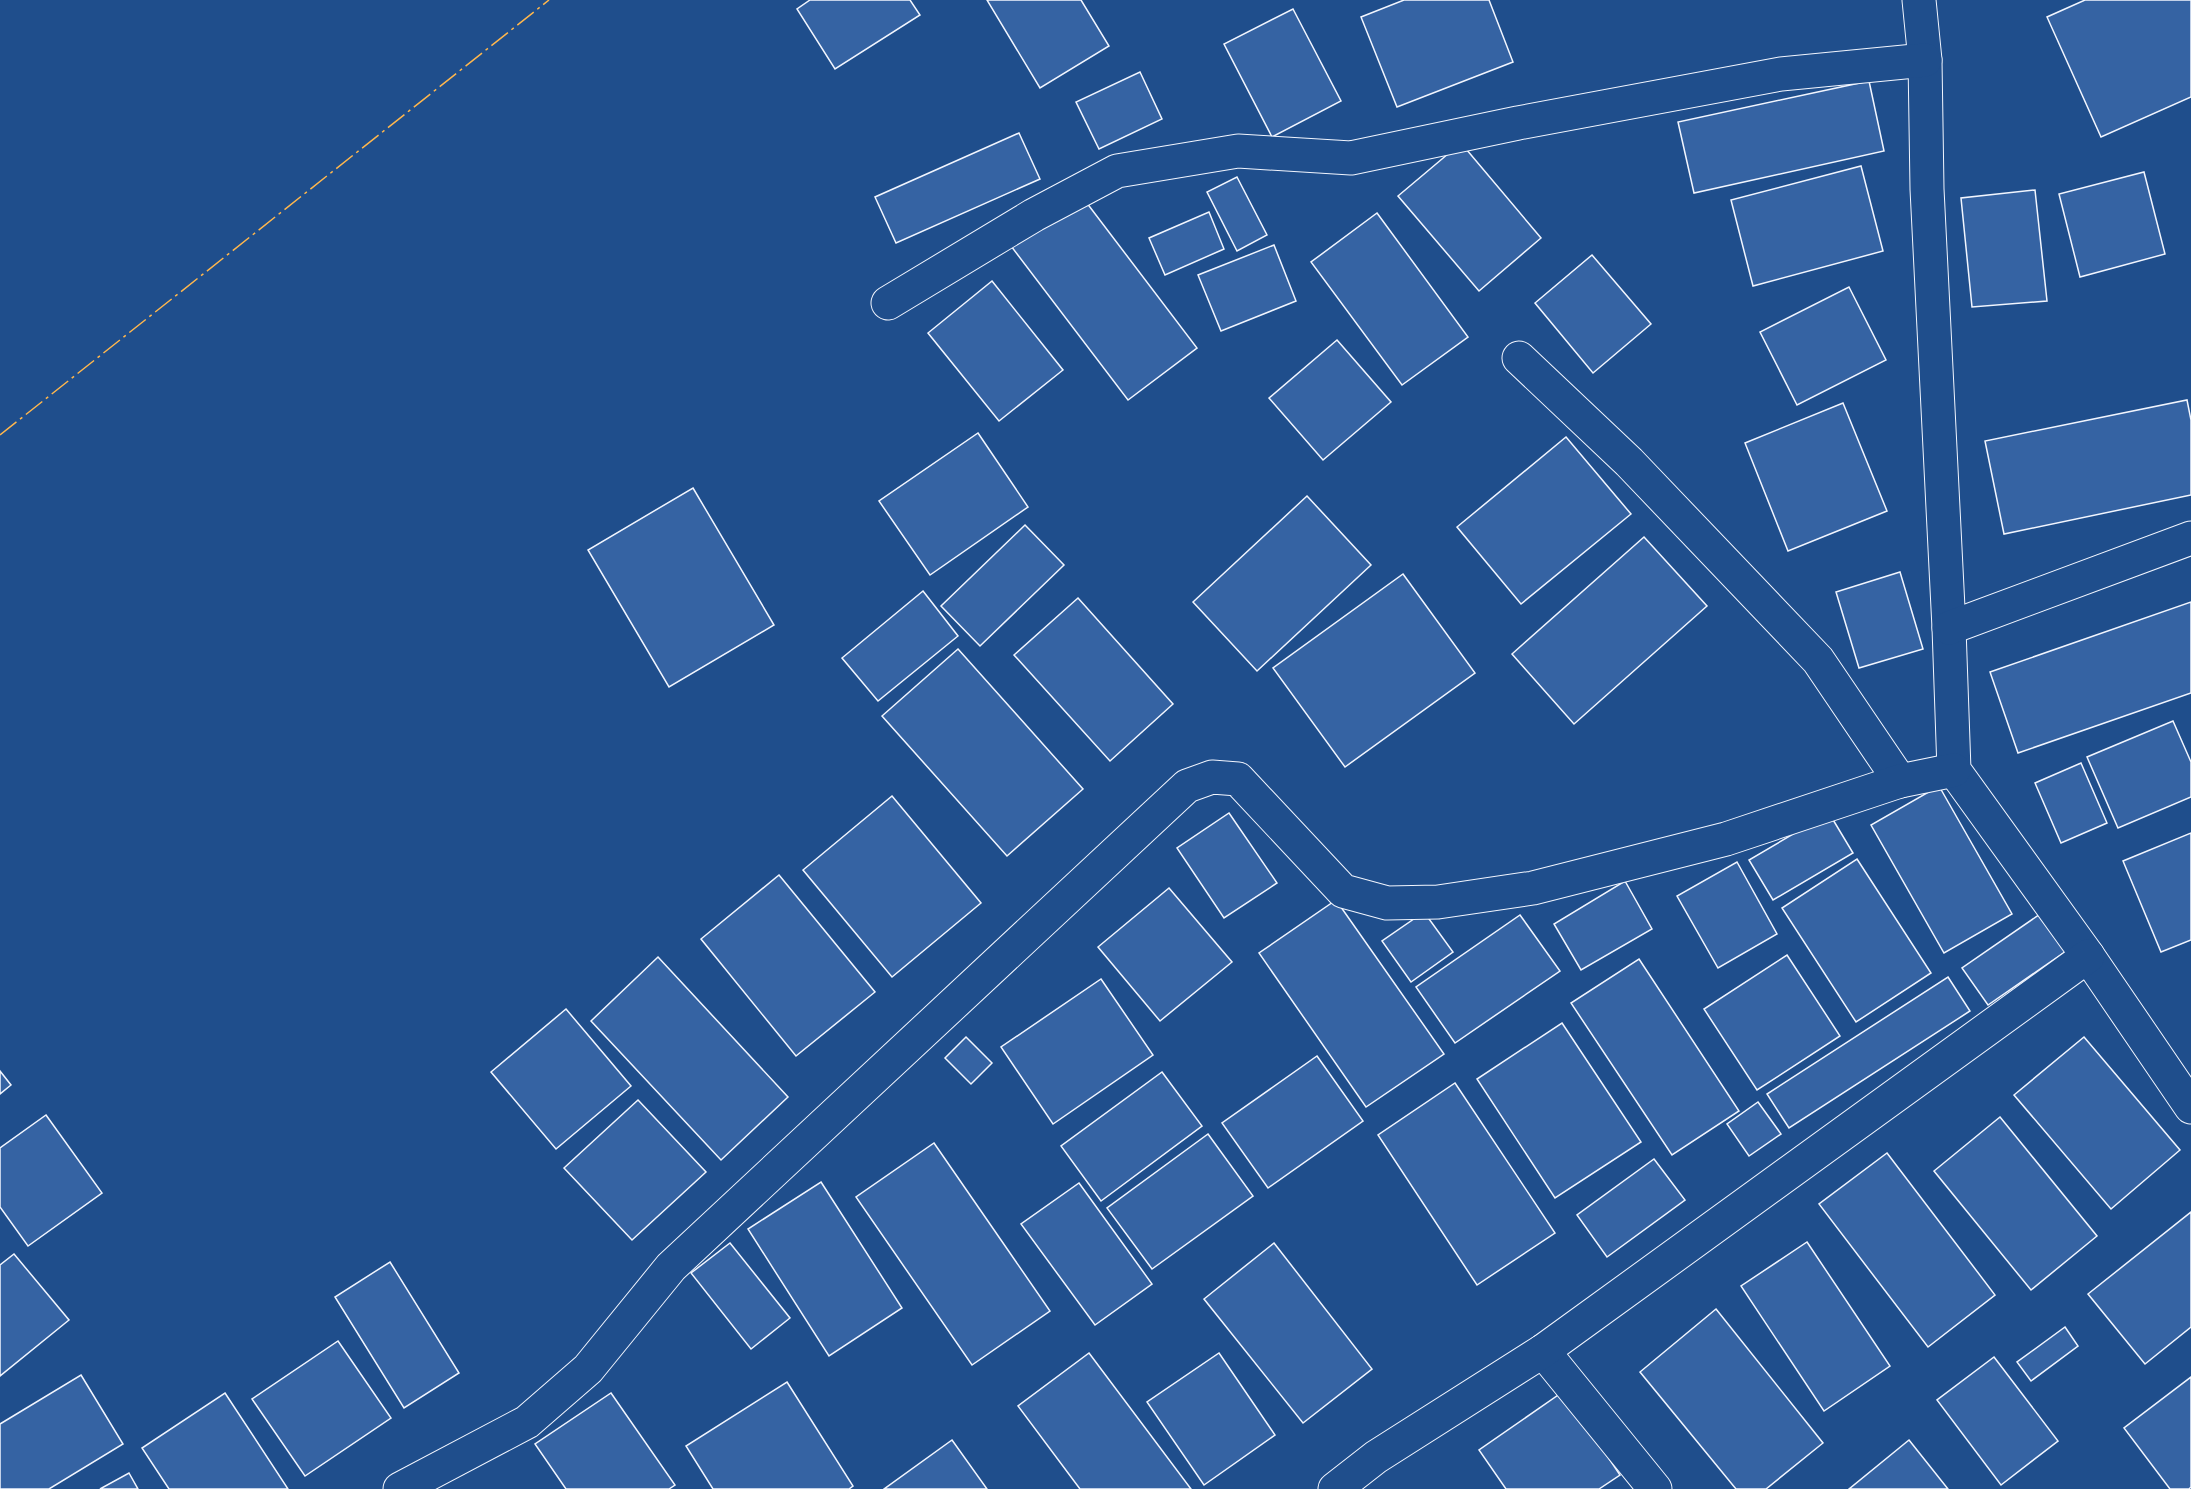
<svg xmlns="http://www.w3.org/2000/svg" width="2191" height="1489" font-family="Poppins,sans-serif">
  <style>
    .building { fill: #3563a3; stroke: #f2f6ff; stroke-width: 1.5 }
    .lines { fill: none; stroke-linecap: round; stroke-linejoin: round }
    .street-casing { stroke: #f2f6ff; stroke-width: 35 }
    .street { stroke: #1f4e8c; stroke-width: 33 }
    .power { stroke: #ffb74d; stroke-width: 1.5; stroke-dasharray: 21 4.5 3 4.5; stroke-linecap: butt }
  </style>
  <rect width="100%" height="100%" fill="#1f4e8c"/>
  <g class="building">
    <path d="M810,0h100l10,15 -85,54 -38,-60z"/>
    <path d="M987,0h94l28,46 -69,42z"/>
    <path d="M1404,0h85l24,62 -116,45 -36,-90z"/>
    <path d="M2085,0h106v97l-90,40 -54,-120z"/>
    <path d="M1293,9l48,92 -69,36 -48,-93z"/>
    <path d="M1140,72l22,47 -63,30 -23,-47z"/>
    <path d="M1869,81l15,70 -190,42 -16,-71z"/>
    <path d="M1019,133l21,46 -144,64 -21,-46z"/>
    <path d="M1461,143l80,95 -62,53 -81,-95z"/>
    <path d="M1861,166l22,85 -130,35 -22,-86z"/>
    <path d="M2144,172l21,82 -85,23 -21,-83z"/>
    <path d="M1237,177l30,58 -30,16 -30,-59z"/>
    <path d="M2035,190l12,111 -75,6 -11,-109z"/>
    <path d="M1080,194l117,154 -69,52 -117,-154z"/>
    <path d="M1209,212l15,37 -59,26 -16,-37z"/>
    <path d="M1377,213l91,124 -66,48 -91,-123z"/>
    <path d="M1274,245l22,56 -75,30 -23,-56z"/>
    <path d="M1592,255l59,69 -58,49 -58,-70z"/>
    <path d="M992,281l71,89 -64,51 -71,-88z"/>
    <path d="M1849,287l37,73 -89,45 -37,-73z"/>
    <path d="M1337,340l54,62 -68,58 -54,-62z"/>
    <path d="M2187,400l4,20v75l-187,39 -19,-93z"/>
    <path d="M1843,403l44,108 -99,40 -43,-108z"/>
    <path d="M978,433l50,74 -98,68 -51,-74z"/>
    <path d="M1566,437l65,77 -110,90 -64,-77z"/>
    <path d="M693,488l81,137 -105,62 -81,-137z"/>
    <path d="M1307,496l64,69 -114,106 -64,-69z"/>
    <path d="M1025,525l39,40 -84,81 -39,-40z"/>
    <path d="M1644,537l63,69 -133,118 -62,-70z"/>
    <path d="M1900,572l23,77 -64,19 -23,-76z"/>
    <path d="M1403,574l72,99 -130,94 -72,-99z"/>
    <path d="M923,591l35,45 -80,65 -36,-43z"/>
    <path d="M1078,598l95,106 -63,57 -96,-106z"/>
    <path d="M2191,602v91l-173,60 -28,-81z"/>
    <path d="M958,649l125,140 -76,67 -125,-140z"/>
    <path d="M2173,721l18,41v35l-73,31 -31,-71z"/>
    <path d="M2081,763l26,60 -46,20 -26,-60z"/>
    <path d="M1939,786l73,128 -68,39 -73,-128z"/>
    <path d="M892,796l89,107 -89,74 -89,-107z"/>
    <path d="M1229,813l48,70 -53,35 -47,-70z"/>
    <path d="M1829,813l24,40 -80,47 -24,-40z"/>
    <path d="M2191,833v107l-30,12 -38,-91z"/>
    <path d="M1857,859l74,114 -75,49 -74,-114z"/>
    <path d="M1737,862l40,72 -59,34 -41,-72z"/>
    <path d="M779,875l96,117 -79,64 -95,-117z"/>
    <path d="M1625,881l27,48 -71,41 -27,-46z"/>
    <path d="M1169,888l63,74 -72,59 -62,-74z"/>
    <path d="M1336,900l108,154 -78,53 -107,-154z"/>
    <path d="M2046,910l26,37 -84,58 -26,-37z"/>
    <path d="M1424,912l29,40 -42,30 -29,-41z"/>
    <path d="M1520,915l40,56 -105,72 -39,-56z"/>
    <path d="M1787,955l53,81 -83,54 -53,-81z"/>
    <path d="M658,957l130,140 -67,63 -130,-139z"/>
    <path d="M1639,959l100,152 -67,44 -101,-152z"/>
    <path d="M1948,977l22,34 -181,117 -22,-34z"/>
    <path d="M1101,979l52,76 -100,69 -52,-77z"/>
    <path d="M566,1009l65,77 -75,63 -65,-77z"/>
    <path d="M1562,1023l79,119 -86,56 -78,-119z"/>
    <path d="M966,1037l26,26 -21,21 -26,-26z"/>
    <path d="M2084,1037l96,113 -69,59 -97,-114z"/>
    <path d="M1317,1056l46,65 -95,67 -46,-65z"/>
    <path d="M0,1071l11,14 -11,9z"/>
    <path d="M1162,1072l40,54 -101,75 -40,-55z"/>
    <path d="M1455,1083l100,150 -78,52 -99,-150z"/>
    <path d="M638,1100l68,72 -74,68 -68,-72z"/>
    <path d="M1758,1102l23,32 -32,22 -22,-32z"/>
    <path d="M46,1115l56,78 -74,53 -28,-39v-59z"/>
    <path d="M2000,1117l97,119 -66,54 -97,-119z"/>
    <path d="M1208,1134l45,62 -101,73 -45,-61z"/>
    <path d="M934,1143l116,168 -78,54 -116,-168z"/>
    <path d="M1887,1153l108,142 -67,52 -109,-143z"/>
    <path d="M1654,1159l31,41 -78,57 -30,-42z"/>
    <path d="M821,1182l81,126 -73,48 -81,-127z"/>
    <path d="M1079,1183l73,101 -57,41 -74,-101z"/>
    <path d="M2191,1212v115l-46,37 -57,-70z"/>
    <path d="M1807,1242l83,124 -66,45 -83,-125z"/>
    <path d="M730,1243l60,75 -39,31 -60,-76z"/>
    <path d="M1274,1243l98,126 -69,54 -99,-124z"/>
    <path d="M14,1254l55,66 -69,56v-111z"/>
    <path d="M390,1262l69,111 -55,35 -69,-111z"/>
    <path d="M1716,1309l107,134 -57,46h-30l-96,-117z"/>
    <path d="M2065,1327l13,19 -47,35 -14,-19z"/>
    <path d="M338,1341l53,77 -86,58 -53,-77z"/>
    <path d="M1089,1353l102,136h-111l-62,-83z"/>
    <path d="M1219,1353l56,82 -71,50 -57,-83z"/>
    <path d="M1994,1357l64,84 -57,44 -64,-85z"/>
    <path d="M81,1375l42,69 -74,45h-49v-65z"/>
    <path d="M2191,1377v110l-2,2h-19l-46,-61z"/>
    <path d="M787,1382l66,104 -4,3h-136l-27,-43z"/>
    <path d="M1564,1391l56,84 -21,14h-93l-27,-39z"/>
    <path d="M225,1393l63,96h-119l-27,-41z"/>
    <path d="M611,1393l64,92 -6,4h-103l-31,-45z"/>
    <path d="M952,1440l35,49h-103z"/>
    <path d="M1909,1440l39,49h-99z"/>
    <path d="M129,1473l9,16h-38z"/>
  </g>
  <g class="lines">
    <defs>
      <g id="street">
        <path d="M1919,0l6,60 2,129 22,439 5,142 134,186 103,151"/>
        <path d="M888,303l146,-88 83,-44 121,-20 113,7 167,-35 263,-49 144,-14"/>
        <path d="M1519,358l110,104 189,198 82,121"/>
        <path d="M1949,628l242,-90"/>
        <path d="M1543,1351l112,138"/>
        <path d="M400,1489l127,-67 61,-53 83,-102 516,-481 25,-9 26,2 105,112 44,12 51,-1 95,-14 193,-49 174,-58 54,-11"/>
        <path d="M1335,1489l41,-32 167,-106 545,-395"/>
      </g>
    </defs>
    <use href="#street" class="street-casing"/>
    <use href="#street" class="street"/>
    <path class="power" d="M0,435l549,-435"/>
  </g>
</svg>
